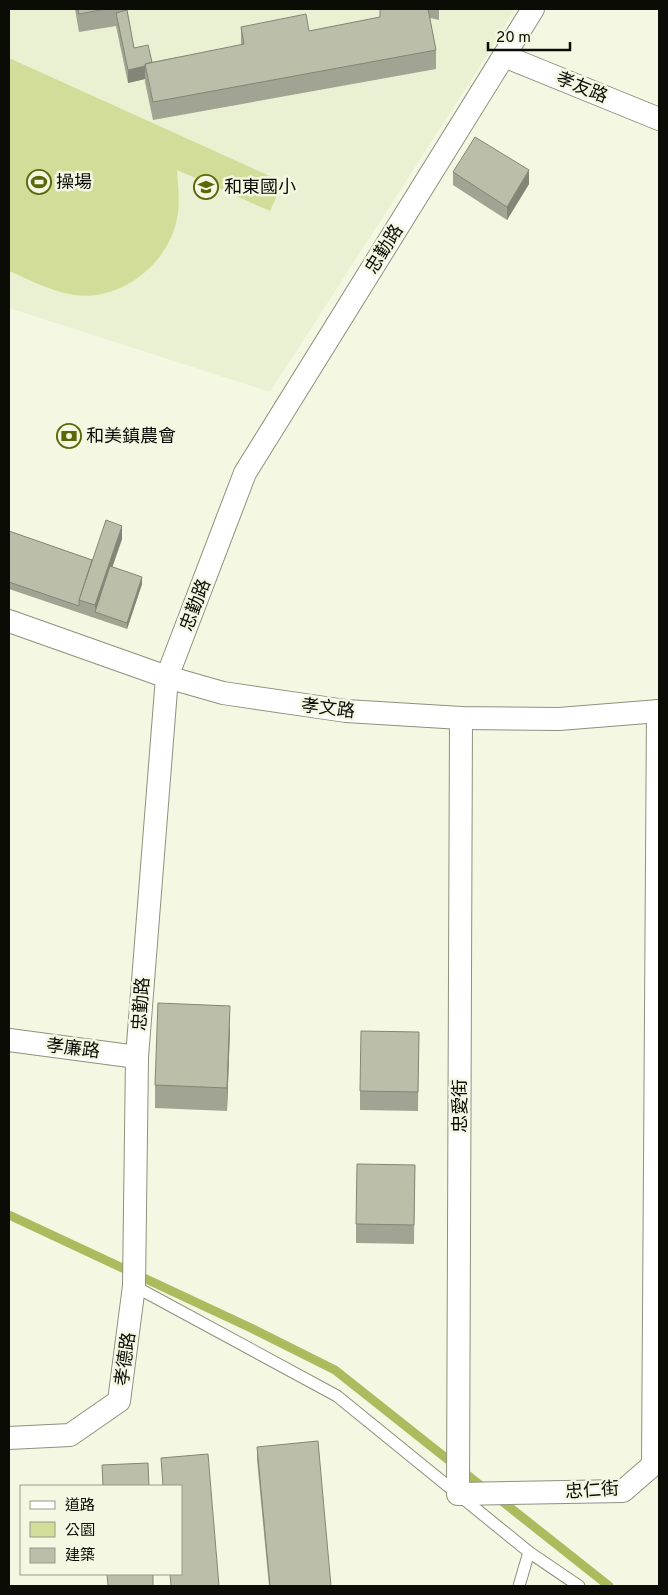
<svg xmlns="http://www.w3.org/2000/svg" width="668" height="1595" font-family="Overpass,'Noto Sans TC',sans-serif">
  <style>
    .built { fill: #eaf1d3 }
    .green { fill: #d1dd98 }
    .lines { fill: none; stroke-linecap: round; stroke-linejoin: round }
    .stream { stroke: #acbb5d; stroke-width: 9 }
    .service-casing { stroke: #8d917d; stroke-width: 13 }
    .minor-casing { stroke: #8d917d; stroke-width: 24 }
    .service { stroke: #fff; stroke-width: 11 }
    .minor { stroke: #fff; stroke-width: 22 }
    .wall { fill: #a1a492 }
    .shaded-wall { fill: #838677 }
    .building { fill: #bbbfaa; stroke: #838677 }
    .labels { text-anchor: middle; stroke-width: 5; stroke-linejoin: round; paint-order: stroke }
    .street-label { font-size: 18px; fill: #0b0c06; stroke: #f4f8e2 }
    .poi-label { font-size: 18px; fill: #0b0c06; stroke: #f4f8e2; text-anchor: start }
  </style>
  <rect width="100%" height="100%" fill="#f4f8e2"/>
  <path class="built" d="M9,9h506l-34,56 -211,327 -261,-84z"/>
  <path class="green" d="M9,58l274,124 -13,29 -93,-41c1,18 4,34 -1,53 -11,45 -60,81 -107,71 -21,-4 -41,-15 -60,-23z"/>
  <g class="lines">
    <g class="stream">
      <path d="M9,1215l242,113 84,42 150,119"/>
      <path d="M498,1498l111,88"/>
    </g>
    <defs>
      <g id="service">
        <path d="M134,1286l203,110 192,156 50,34"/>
        <path d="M519,1586l10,-34"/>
      </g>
      <g id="minor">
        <path d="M504,56l155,63"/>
        <path d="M9,621l158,56 56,16 123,18 115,7 98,1 100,-8"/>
        <path d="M461,718l-3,776 165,-3 30,-26 5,-754"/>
        <path d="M9,1040l128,17"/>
        <path d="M9,1438l61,-3 49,-34 15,-115 3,-229 30,-380 78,-204 288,-464"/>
      </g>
    </defs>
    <use href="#service" class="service-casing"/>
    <use href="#minor" class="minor-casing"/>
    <use href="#service" class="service"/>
    <use href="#minor" class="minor"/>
  </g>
  <g class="wall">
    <path d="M75,9h52l7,39 18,14 89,-17v-18l68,4 71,-14v-8h59v11l-9,-2 6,32v19l-283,51 -8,-38v-3l-17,4 -12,-57 -37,6z"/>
    <path d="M453,172l76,12 -22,36 -54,-35z"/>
    <path d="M9,531l83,29 30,-21 -10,28 30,17 -15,45 -118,-40z"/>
    <path d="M230,1029l-3,82 -72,-3v-23z"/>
    <path d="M419,1032l-1,79 -58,-1v-19z"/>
    <path d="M415,1165l-1,79 -58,-1v-19z"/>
    <path d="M257,1447l74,139h-62l-12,-126z"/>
  </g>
  <g class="shaded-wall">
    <path d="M145,66v13l-17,4v-13z"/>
    <path d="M529,170v14l-22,36v-13z"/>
    <path d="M122,526v13l-25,73h-2v-7z"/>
    <path d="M142,577v7l-15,45v-6z"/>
    <path d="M230,1006v23l-3,82v-23z"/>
  </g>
  <g class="building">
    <path d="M78,9h28l-27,5z"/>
    <path d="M380,9h48l8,41 -283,52 -8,-38 99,-20 -3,-17 65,-13 3,17 71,-14z"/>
    <path d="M127,10l7,38 14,-3 4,17 -7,2v2l-17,4 -12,-57z"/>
    <path d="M475,137l54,33 -22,37 -54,-35z"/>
    <path d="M106,520l16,6 -27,79 -16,-5z"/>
    <path d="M9,531l83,29 -13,40v6l-70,-24z"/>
    <path d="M110,566l32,11 -15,46 -32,-11z"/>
    <path d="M158,1003l72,3 -3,82 -72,-3z"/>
    <path d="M361,1031l58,1 -1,60 -58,-1z"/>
    <path d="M357,1164l58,1 -1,60 -58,-1z"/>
    <path d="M318,1441l13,145h-61l-13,-139z"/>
    <path d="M208,1454l11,132h-48l-1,-12h11v-88h-18l-2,-28z"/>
    <path d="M148,1463l1,23h-46l-1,-21z"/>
    <path d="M107,1574h46v12h-45z"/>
  </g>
  <defs>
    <symbol id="stadium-ring" viewBox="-11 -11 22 22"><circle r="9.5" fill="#f4f8e2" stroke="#5c670a" stroke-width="1.5"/><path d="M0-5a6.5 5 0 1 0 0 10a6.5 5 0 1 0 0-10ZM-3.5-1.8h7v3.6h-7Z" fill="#5c670a"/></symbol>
    <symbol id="school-ring" viewBox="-11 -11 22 22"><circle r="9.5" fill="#f4f8e2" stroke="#5c670a" stroke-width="1.5"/><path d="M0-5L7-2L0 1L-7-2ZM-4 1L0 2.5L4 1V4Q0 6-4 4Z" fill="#5c670a"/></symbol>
    <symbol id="bank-ring" viewBox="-11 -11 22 22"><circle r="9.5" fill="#f4f8e2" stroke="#5c670a" stroke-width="1.5"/><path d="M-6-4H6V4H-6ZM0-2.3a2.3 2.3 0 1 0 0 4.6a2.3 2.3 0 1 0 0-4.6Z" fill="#5c670a"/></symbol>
  </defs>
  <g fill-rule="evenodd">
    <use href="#stadium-ring" x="25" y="168" width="28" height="28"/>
    <use href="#school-ring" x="192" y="173" width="28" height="28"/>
    <use href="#bank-ring" x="55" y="422" width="28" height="28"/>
  </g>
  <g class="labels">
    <g class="street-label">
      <text transform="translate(582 87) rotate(22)" y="6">孝友路</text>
      <text transform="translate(384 249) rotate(-58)" y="6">忠勤路</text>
      <text transform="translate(195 605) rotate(-69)" y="6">忠勤路</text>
      <text transform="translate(328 708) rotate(7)" y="6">孝文路</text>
      <text transform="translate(141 1004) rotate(-86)" y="6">忠勤路</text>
      <text transform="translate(73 1048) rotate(7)" y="6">孝廉路</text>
      <text transform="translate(460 1106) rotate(-90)" y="6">忠愛街</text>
      <text transform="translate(125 1359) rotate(-82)" y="6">孝德路</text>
      <text transform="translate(592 1490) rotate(-4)" y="6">忠仁街</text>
    </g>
    <g class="poi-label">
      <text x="56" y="188">操場</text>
      <text x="224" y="193">和東國小</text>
      <text x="86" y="442">和美鎮農會</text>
    </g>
  </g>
  <rect width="668" height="1595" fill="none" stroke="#0b0c06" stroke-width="20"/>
  <rect x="20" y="1485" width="162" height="90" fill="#f4f8e2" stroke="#979a8a"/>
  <rect x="30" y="1501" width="25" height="8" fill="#ffffff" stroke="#979a8a"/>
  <text x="65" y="1510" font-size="15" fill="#0b0c06">道路</text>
  <rect x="30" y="1522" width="25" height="15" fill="#d1dd98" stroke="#979a8a"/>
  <text x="65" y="1535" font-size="15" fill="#0b0c06">公園</text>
  <rect x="30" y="1548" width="25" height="15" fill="#bbbfaa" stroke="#979a8a"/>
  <text x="65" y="1560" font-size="15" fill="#0b0c06">建築</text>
  <path d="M488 42v8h82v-8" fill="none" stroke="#0b0c06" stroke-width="2.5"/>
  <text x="496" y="42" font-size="15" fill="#0b0c06" stroke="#f4f8e2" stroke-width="4" paint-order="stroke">20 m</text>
</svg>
